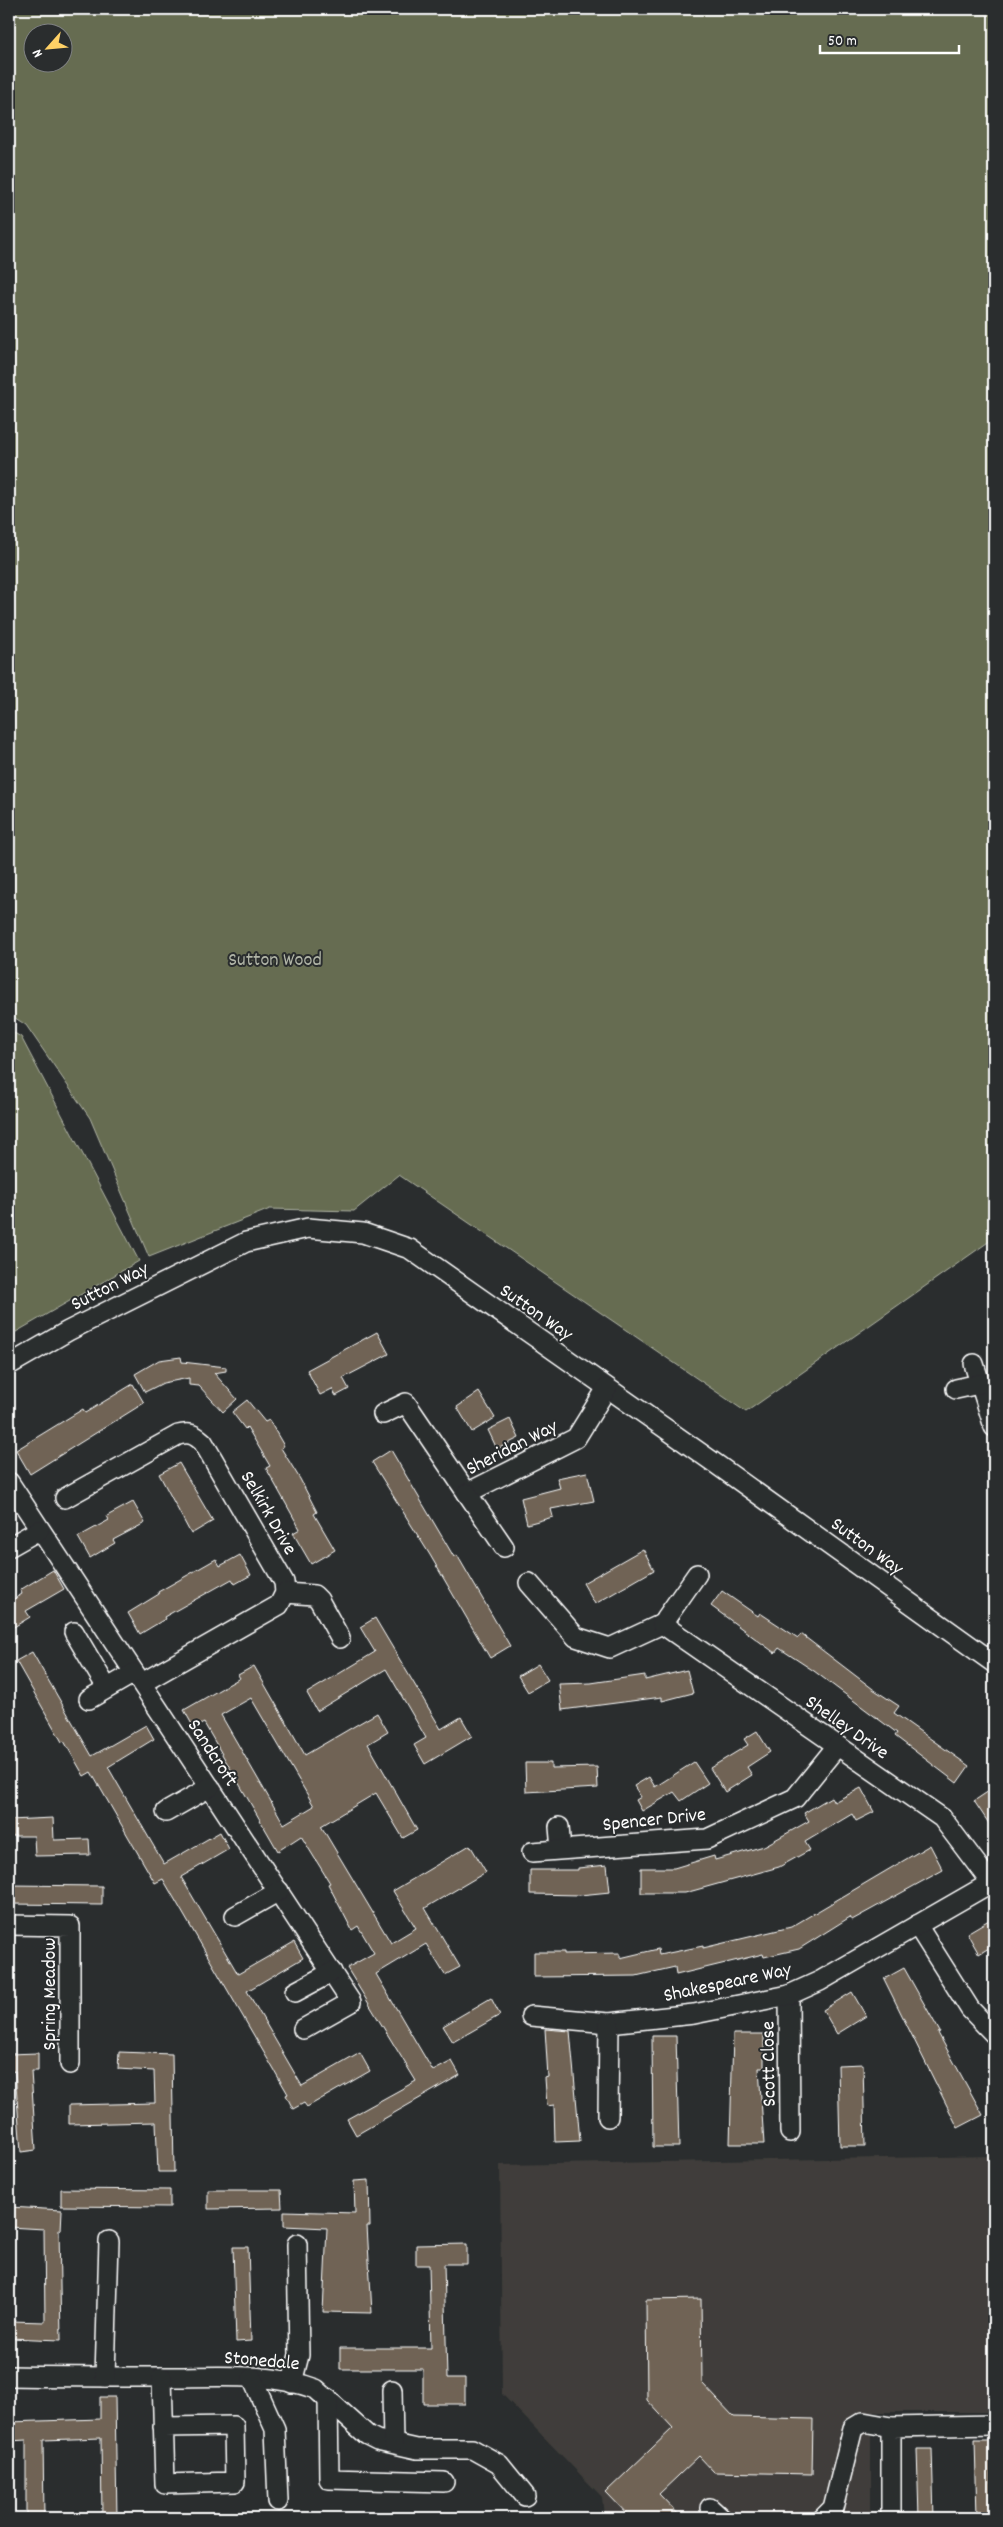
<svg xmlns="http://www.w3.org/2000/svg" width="1003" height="2527" font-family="Dekko,sans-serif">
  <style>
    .built { fill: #3f3e3a }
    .green { fill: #666c51; stroke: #b2b6a8; fill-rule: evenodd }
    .building { fill: #6f6455; stroke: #fff; fill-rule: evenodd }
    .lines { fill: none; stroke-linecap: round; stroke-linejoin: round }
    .minor-casing { stroke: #fff; stroke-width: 22 }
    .minor { stroke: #2a2d2e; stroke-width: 19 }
    .labels { text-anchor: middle; stroke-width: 4; stroke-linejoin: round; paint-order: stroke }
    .park-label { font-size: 20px; fill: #b2b6a8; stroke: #2a2d2e }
    .street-label { font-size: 20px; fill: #fff; stroke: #2a2d2e }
  </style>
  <rect width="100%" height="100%" fill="#2a2d2e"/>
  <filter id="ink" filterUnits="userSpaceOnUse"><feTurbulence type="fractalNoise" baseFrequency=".02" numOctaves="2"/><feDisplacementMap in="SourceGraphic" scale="10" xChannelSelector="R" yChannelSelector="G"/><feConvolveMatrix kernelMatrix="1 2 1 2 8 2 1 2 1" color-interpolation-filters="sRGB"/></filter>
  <g filter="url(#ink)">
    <path class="built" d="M994,2156v256h-123v106h-267l-2,-21 -100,-103 -2,-229z"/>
    <g class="green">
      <path d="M9,9h985v1229l-248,174 -347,-237 -45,36 -84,-2 -121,48 -59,-139 -64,-93 -17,-11zM32,32h30v30h-30z"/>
      <path d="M9,1030l12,7 118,224 -130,75z"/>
    </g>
    <g class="building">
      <path d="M377,1332l12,22 -46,24 6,11 -13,7 -4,-7 -12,6 -13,-25z"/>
      <path d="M181,1357l1,5 44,5v4l-12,2 23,26 -14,13 -24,-26 -10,-1v-7l-26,5 -18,9 -10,-18 24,-14z"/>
      <path d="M133,1384l11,19 -114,71 -14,-24 67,-41 2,4z"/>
      <path d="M479,1392l16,26 -23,14 -15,-25z"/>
      <path d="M247,1400l18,22 4,-2 15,26 -3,2 19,31 17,33 -3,2 21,36 -24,14 -18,-31 7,-4 -34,-61 4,-2 -23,-39 -2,2 -13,-17z"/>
      <path d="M510,1419l9,19 -22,11 -9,-19z"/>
      <path d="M391,1450l63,107 3,-2 53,91 -20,12 -60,-103 -58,-93z"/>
      <path d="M179,1463l34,58 -22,13 -32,-60z"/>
      <path d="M587,1472l7,29 -43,8 2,8 -26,7 -6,-26 39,-10 -3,-10z"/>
      <path d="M133,1502l12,21 -32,17 2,3 -25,15 -12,-21 31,-17 -2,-4z"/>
      <path d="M643,1549l11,21 -59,34 -12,-21z"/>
      <path d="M240,1555l11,20 -16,9 -3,-5 -68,38 1,2 -25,15 -12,-21 31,-19 -1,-2 58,-33 4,7z"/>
      <path d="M53,1570l11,19 -38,22 4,6 -21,13v-28l13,-8 -2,-4z"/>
      <path d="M722,1591l36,25 2,-3 38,25 3,-4 72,55 26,17 -5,7 75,53 -12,17 -62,-47 2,-3 -83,-62 -35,-23 -4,5 -64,-47z"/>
      <path d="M375,1618l66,111 20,-12 11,19 -47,28 -11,-19 12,-7 -40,-69 -69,42 -10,-18 68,-41 -15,-25z"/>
      <path d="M32,1652l60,104 54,-31 8,14 -46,28 56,97 56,-32 9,17 -48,28 57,97 56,-32 9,16 -56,33 55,95 58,-33 10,18 -63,36 -3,-4 -11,6 -7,-14 2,-1 -125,-215 -8,4 -64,-111 -7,4 -20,-35 -2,1 -46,-81z"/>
      <path d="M538,1664l10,16 -20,12 -10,-16z"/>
      <path d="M254,1666l51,89 72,-42 11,19 -20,12 49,86 -14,8 -27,-45 -55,33 70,117 25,-15 -23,-37 77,-46 16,27 -61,36 35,59 -15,8 -19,-31 -50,30 57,97 19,-10 8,14 -104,60 -9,-16 69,-38 -69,-113 27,-15 -16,-27 -6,4 -24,-46 2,-1 -29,-47 -23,15 -74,-128 -10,5 -10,-18 56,-32 -2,-3zM251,1698l63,108 -30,18 -63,-109z"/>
      <path d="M687,1670l6,23 -31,8v-4l-100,13 -3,-26 32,-1 54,-8v5z"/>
      <path d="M757,1731l13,21 -23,15 5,8 -27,17 -15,-24 38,-23 -4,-6z"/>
      <path d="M694,1762l14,21 -27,18 -7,-9 -32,19 -6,-11 5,-3 -7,-11 15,-9 6,10z"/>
      <path d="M525,1763h26v5l46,-1 1,21 -72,4z"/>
      <path d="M861,1788l13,24 -18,9 -4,-7 -47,28 5,8 -31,17 -94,26h-44v-25h33l40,-12 1,4 49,-14 45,-25 -5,-8 27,-16 3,5z"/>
      <path d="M989,1791l5,9v31l-20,-30z"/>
      <path d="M53,1818l1,22 35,-1 1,16 -55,1 -1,-20h-24l-1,-16z"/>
      <path d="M930,1845l13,25 -91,50 -2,-3 -51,32 -35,8 -1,-3 -87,21 -1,-8 -39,9 -102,1v-25h30v2l56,-1v5l38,-9 1,6 44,-9v2l88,-21z"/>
      <path d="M607,1865l3,27 -30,3 -50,-1v-24h48v-2z"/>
      <path d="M9,1885l93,1v19l-93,-1z"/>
      <path d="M989,1920l5,9v16l-15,9 -12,-21z"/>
      <path d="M904,1968l36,64 -2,1 45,82 -25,13 -74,-149z"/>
      <path d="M852,1992l14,24 -29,18 -14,-24z"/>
      <path d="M491,1998l9,17 -47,27 -10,-16z"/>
      <path d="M545,2029l25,2 10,110 -25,1 -1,-37 -7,1 -2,-28 3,-1z"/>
      <path d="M733,2034h31v34h-5l5,76h-34z"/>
      <path d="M652,2036h24l3,111h-26z"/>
      <path d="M119,2052l53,2 2,118h-16l-2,-50 -87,2v-19l86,-2 -1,-32 -36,-2z"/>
      <path d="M38,2053v18h-7l5,79 -15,2 -6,-81 -6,1v-18z"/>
      <path d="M863,2064l2,82h-25l-2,-81z"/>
      <path d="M369,2180l1,46h-3l5,87 -49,-1 4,-84 -43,-2v-15l71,2 -1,-32z"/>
      <path d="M61,2189l109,1v17l-109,-1z"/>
      <path d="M208,2190h73l1,18 -74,1z"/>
      <path d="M9,2207l53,3 -1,20 -2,-1 2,111 -52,-2v-17l36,1 -1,-93 -35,-2z"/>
      <path d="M467,2244v20h-23l3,114h18v26h-42v-35h-83v-21h91l-2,-83h-13v-20z"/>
      <path d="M233,2247h15l3,94 -15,1z"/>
      <path d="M701,2299l1,84 32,34 79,2 -1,55 -98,-2 -15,-16 -40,38 23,24h-51l-25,-26 67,-64 -26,-28 -1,-100z"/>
      <path d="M100,2397h15l2,121h-15l-1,-80 -58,2 1,78h-18v-78l-16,1 -1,-19 91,-3z"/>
      <path d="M975,2440h16l2,78h-16z"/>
      <path d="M917,2449h15l2,69h-15z"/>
    </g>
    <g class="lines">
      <defs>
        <g id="minor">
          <path d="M974,1364l20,63"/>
          <path d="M9,1365l59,-34 178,-89 62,-14 55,5 47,16 306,215 278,199"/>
          <path d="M956,1389l23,-5"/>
          <path d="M383,1414l23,-11 61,90 109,-55 31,-50"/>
          <path d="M9,1482l342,520 -48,27"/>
          <path d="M467,1493l37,54"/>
          <path d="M65,1498l113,-63c11,-3 16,-1 25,7l81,140 1,11 -6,12 -137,78"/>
          <path d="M9,1547l30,-17"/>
          <path d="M529,1583l47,54 34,11 52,-24 280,194 49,65"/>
          <path d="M285,1593l29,2 5,5 21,38"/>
          <path d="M662,1624l35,-50"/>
          <path d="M74,1632l33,56"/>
          <path d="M89,1699l45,-26"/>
          <path d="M166,1812l44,-25"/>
          <path d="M559,1827l2,22"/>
          <path d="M532,1852l175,-13 88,-41 42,-52"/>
          <path d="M235,1916l44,-25"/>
          <path d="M9,1925l61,1v138"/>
          <path d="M917,1925l53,84 24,25"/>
          <path d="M295,1992l37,-20"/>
          <path d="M789,1995l1,137"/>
          <path d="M531,2016l78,7 85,-9 95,-19 31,-14 174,-100"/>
          <path d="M608,2117l1,-94"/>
          <path d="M9,2376c52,1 104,1 156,1 49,0 104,-5 151,12l51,46 10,5 40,9h55l27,15 26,32"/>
          <path d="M105,2377l4,-136"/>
          <path d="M162,2377l3,107 70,-2 -1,-56 -71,1"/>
          <path d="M252,2378l23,51 3,72"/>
          <path d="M292,2383l7,-28 -2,-111"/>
          <path d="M392,2390l1,53"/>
          <path d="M328,2399l1,80 115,3"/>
          <path d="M710,2508l11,10"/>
          <path d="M823,2518l10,-10 20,-80 10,-6 28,5"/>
          <path d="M891,2518v-91l103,-2"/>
        </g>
      </defs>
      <use href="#minor" class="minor-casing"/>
      <use href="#minor" class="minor"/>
    </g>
  </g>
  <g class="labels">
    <g class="park-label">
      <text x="275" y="965">Sutton Wood</text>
    </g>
    <g class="street-label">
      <text transform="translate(109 1285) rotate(-27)" y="7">Sutton Way</text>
      <text transform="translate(537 1311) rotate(35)" y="7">Sutton Way</text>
      <text transform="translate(511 1446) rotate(-27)" y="7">Sheridan Way</text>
      <text transform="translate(270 1512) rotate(60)" y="7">Selkirk Drive</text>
      <text transform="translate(868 1545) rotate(36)" y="7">Sutton Way</text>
      <text transform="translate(848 1726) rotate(35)" y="7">Shelley Drive</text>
      <text transform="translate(214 1752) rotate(57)" y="7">Sandcroft</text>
      <text transform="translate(654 1818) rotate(-6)" y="7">Spencer Drive</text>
      <text transform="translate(727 1981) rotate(-12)" y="7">Shakespeare Way</text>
      <text transform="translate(48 1994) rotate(-90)" y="7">Spring Meadow</text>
      <text transform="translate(767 2064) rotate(-91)" y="7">Scott Close</text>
      <text transform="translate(262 2359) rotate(5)" y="7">Stonedale</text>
    </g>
  </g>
  <rect width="1003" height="2527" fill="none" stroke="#2a2d2e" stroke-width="30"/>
  <rect x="15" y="15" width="973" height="2497" fill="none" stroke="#fff" stroke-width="2" filter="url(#ink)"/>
  <g transform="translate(48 48) rotate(243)"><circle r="24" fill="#2a2d2e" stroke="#7f8182"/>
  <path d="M0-4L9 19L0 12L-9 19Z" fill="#ffd166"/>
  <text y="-8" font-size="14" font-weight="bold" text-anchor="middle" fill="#ffffff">N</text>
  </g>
  <path d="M820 45v8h139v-8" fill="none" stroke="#ffffff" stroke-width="2.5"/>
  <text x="828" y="45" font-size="15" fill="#ffffff" stroke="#2a2d2e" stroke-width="4" paint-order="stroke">50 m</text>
</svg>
